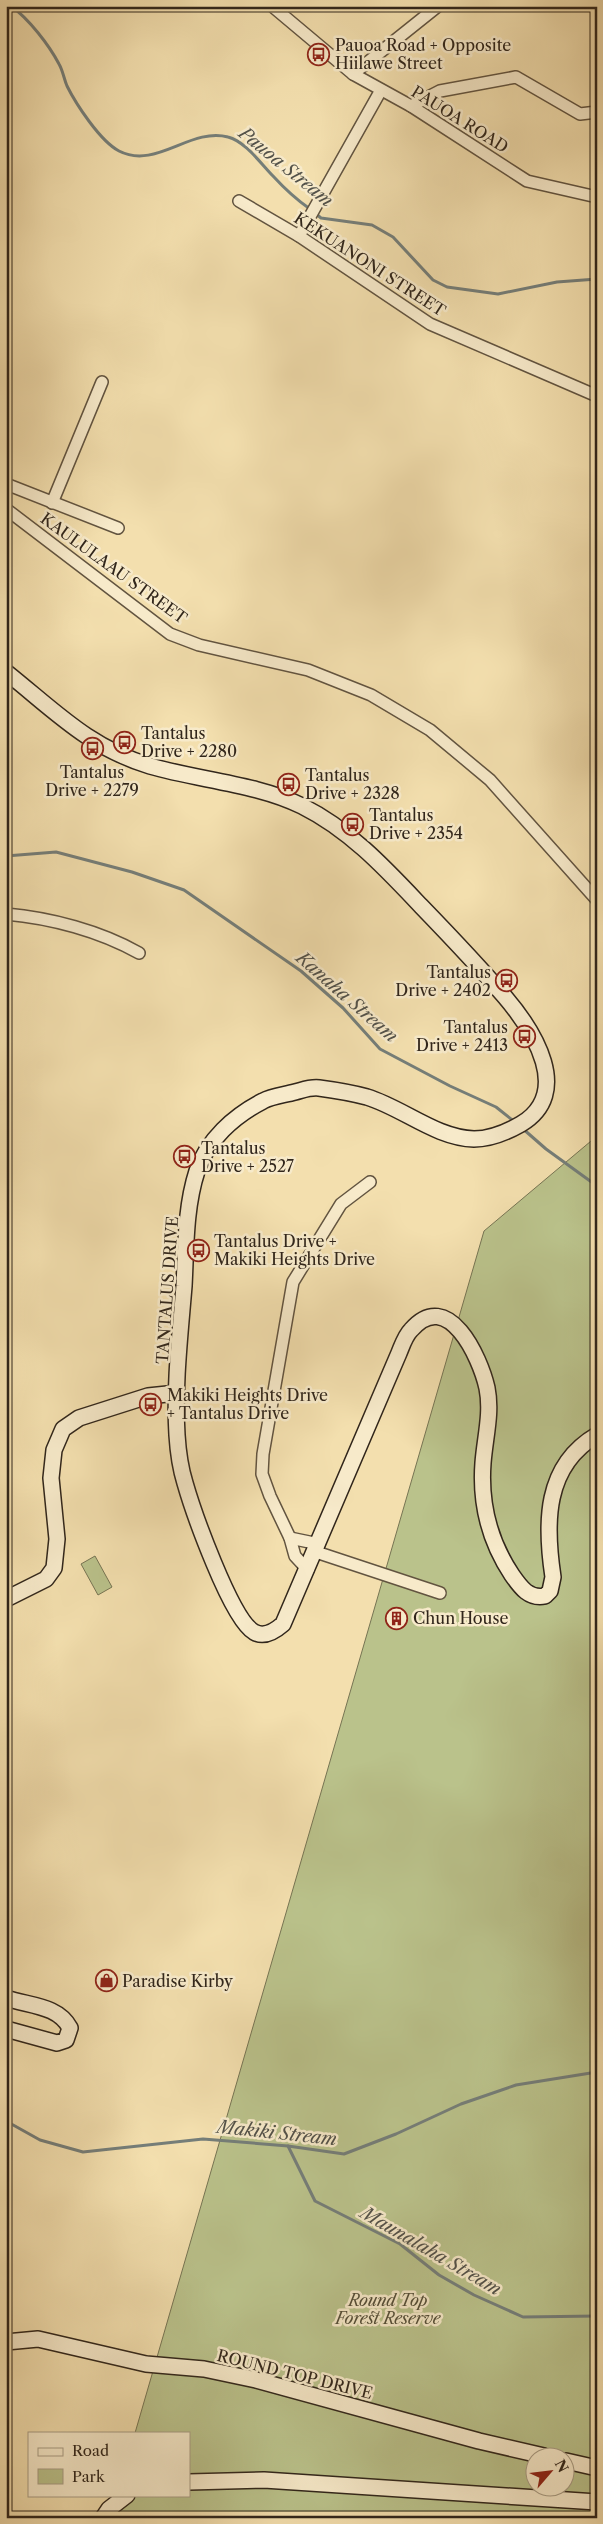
<svg xmlns="http://www.w3.org/2000/svg" width="603" height="2524" font-family="'Libre Caslon Text',serif">
  <style>
    .green { fill: #bac28b; stroke: #767453; fill-rule: evenodd }
    .lines { fill: none; stroke-linecap: round; stroke-linejoin: round }
    .stream { stroke: #757e79; stroke-width: 3 }
    .street-casing { stroke: #625440; stroke-width: 14 }
    .secondary-casing { stroke: #31261b; stroke-width: 18 }
    .street { stroke: #f7eaca; stroke-width: 11 }
    .secondary { stroke: #f7eaca; stroke-width: 15 }
    .labels { text-anchor: middle; stroke-width: 5; stroke-linejoin: round; paint-order: stroke }
    .poi-label { font-size: 16px; fill: #31261b; stroke: #f7eaca; text-anchor: start }
    .street-label { font-size: 16px; fill: #31261b; stroke: #f7eaca }
    .park-label { font-size: 16px; font-style: italic; fill: #534d37; stroke: #f7eaca }
    .water-label { font-size: 18px; font-style: italic; fill: #53524a; stroke: #f7eaca }
  </style>
  <rect width="100%" height="100%" fill="#f3dfae"/>
  <filter id="stains"><feTurbulence type="fractalNoise" baseFrequency=".004" numOctaves="4"/><feColorMatrix values="0 0 0 0 .2 0 0 0 0 .09 0 0 0 0 .02 0 0 0 .5 -.17"/></filter>
  <radialGradient id="worn" r=".72"><stop offset=".6" stop-color="#630" stop-opacity="0"/><stop offset="1" stop-color="#630" stop-opacity=".3"/></radialGradient>
  <g class="green">
    <path d="M597,1136v1382h-487l7,-23h72v-62h-54l349,-1202zM536,2456h30v30h-30z"/>
    <path d="M95,1556l17,31 -14,8 -17,-31z"/>
  </g>
  <g class="lines">
    <g class="stream">
      <path d="M11,6c18,13 38,39 48,58 4,7 5,15 8,22 9,18 33,55 52,65 37,19 71,-24 109,-14 17,4 34,28 45,39 11,12 24,24 37,33"/>
      <path d="M315,213l6,5 51,7 21,12 40,43 14,7 51,7 59,-12 40,-3"/>
      <path d="M6,856l50,-4 76,20 52,18 117,81 42,37 37,41 70,37 46,21 20,16"/>
      <path d="M522,1128l24,21 51,37"/>
      <path d="M6,2121l34,19 43,12 120,-13 85,7 56,8 52,-20 65,-30 55,-19 81,-13"/>
      <path d="M288,2146l27,55 85,43 39,31 35,20 49,22 74,-1"/>
    </g>
    <defs>
      <g id="street">
        <path d="M272,6l81,68 58,32 116,75 70,16"/>
        <path d="M353,74l85,-68"/>
        <path d="M411,106l29,-15 76,-14 64,37 17,-2"/>
        <path d="M239,201l60,35 131,88 167,72"/>
        <path d="M299,236l82,-146"/>
        <path d="M6,484l112,44"/>
        <path d="M52,503l50,-121"/>
        <path d="M6,509l164,125 29,11 109,25 63,25 59,35 60,50 107,120"/>
        <path d="M6,914c45,4 94,17 133,39"/>
        <path d="M290,1538l29,6"/>
        <path d="M316,1552l124,41"/>
        <path d="M308,1570l-13,-14 -5,-18 -20,-42 -8,-22 1,-20 30,-172 48,-78 29,-22"/>
      </g>
      <g id="secondary">
        <path d="M6,672c49,39 82,75 144,94 48,14 108,18 152,40 48,24 83,62 119,100 29,30 57,59 84,91 29,34 68,96 16,127 -14,8 -30,15 -47,15 -38,-1 -71,-31 -107,-42 -15,-4 -33,-7 -48,-9 -9,-1 -16,2 -24,4 -11,3 -23,4 -32,9 -29,15 -56,39 -66,70 -12,37 -11,78 -13,115 -4,49 -10,100 -7,149 1,16 3,32 8,48 8,28 46,136 69,149 10,6 21,-1 29,-8l116,-271c3,-7 6,-17 12,-23 37,-43 69,27 76,58 5,25 -2,49 -4,75 -3,40 7,79 29,112 9,13 17,24 33,21l5,-5 3,-14c-8,-53 -9,-111 44,-142"/>
        <path d="M6,1599l40,-20 8,-11 3,-29 -6,-61 3,-28 9,-21 16,-11 69,-22 29,-3"/>
        <path d="M6,1998c23,8 52,7 64,30l-4,12 -9,3 -51,-14"/>
        <path d="M6,2342l32,-3 108,25 58,5 52,11 223,61 65,15"/>
        <path d="M566,2461l31,7"/>
        <path d="M189,2482l75,-2 333,22"/>
        <path d="M103,2518l6,-9 18,-14"/>
      </g>
    </defs>
    <use href="#street" class="street-casing"/>
    <use href="#secondary" class="secondary-casing"/>
    <use href="#street" class="street"/>
    <use href="#secondary" class="secondary"/>
  </g>
  <defs>
    <symbol id="bus-ring" viewBox="-11 -11 22 22"><circle r="9.5" fill="#f7eaca" stroke="#8f2418" stroke-width="1.5"/><path d="M-5-6H5V4H4V6H2V4H-2V6H-4V4H-5ZM-3.5-4V0h7V-4ZM-3.5 1.2v1.5H-2V1.2ZM2 1.2v1.5H3.5V1.2Z" fill="#8f2418"/></symbol>
    <symbol id="building-ring" viewBox="-11 -11 22 22"><circle r="9.5" fill="#f7eaca" stroke="#8f2418" stroke-width="1.5"/><path d="M-4-6H4V6H1V3H-1V6H-4ZM-2.5-4.3h1.7v1.8h-1.7ZM.8-4.3h1.7v1.8H.8ZM-2.5-1h1.7V.8h-1.7ZM.8-1h1.7V.8H.8Z" fill="#8f2418"/></symbol>
    <symbol id="shop-ring" viewBox="-11 -11 22 22"><circle r="9.5" fill="#f7eaca" stroke="#8f2418" stroke-width="1.5"/><path d="M-5-2.5h2.3a2.7 3.5 0 0 1 5.4 0H5L5.5 6h-11ZM-1.5-2.5h3a1.5 2.3 0 0 0-3 0Z" fill="#8f2418"/></symbol>
  </defs>
  <g fill-rule="evenodd">
    <use href="#bus-ring" x="306" y="42" width="25" height="25"/>
    <use href="#bus-ring" x="112" y="730" width="25" height="25"/>
    <use href="#bus-ring" x="80" y="736" width="25" height="25"/>
    <use href="#bus-ring" x="276" y="772" width="25" height="25"/>
    <use href="#bus-ring" x="340" y="812" width="25" height="25"/>
    <use href="#bus-ring" x="494" y="968" width="25" height="25"/>
    <use href="#bus-ring" x="512" y="1024" width="25" height="25"/>
    <use href="#bus-ring" x="172" y="1144" width="25" height="25"/>
    <use href="#bus-ring" x="186" y="1238" width="25" height="25"/>
    <use href="#bus-ring" x="138" y="1392" width="25" height="25"/>
    <use href="#building-ring" x="384" y="1606" width="25" height="25"/>
    <use href="#shop-ring" x="94" y="1968" width="25" height="25"/>
  </g>
  <g class="labels">
    <g class="poi-label">
      <text x="335" y="51">Pauoa Road + Opposite<tspan x="335" dy="18">Hiilawe Street</tspan></text>
      <text x="141" y="739">Tantalus<tspan x="141" dy="18">Drive + 2280</tspan></text>
      <text x="92" y="778" text-anchor="middle">Tantalus<tspan x="92" dy="18">Drive + 2279</tspan></text>
      <text x="305" y="781">Tantalus<tspan x="305" dy="18">Drive + 2328</tspan></text>
      <text x="369" y="821">Tantalus<tspan x="369" dy="18">Drive + 2354</tspan></text>
      <text x="491" y="978" text-anchor="end">Tantalus<tspan x="491" dy="18">Drive + 2402</tspan></text>
      <text x="508" y="1033" text-anchor="end">Tantalus<tspan x="508" dy="18">Drive + 2413</tspan></text>
      <text x="201" y="1154">Tantalus<tspan x="201" dy="18">Drive + 2527</tspan></text>
      <text x="214" y="1247">Tantalus Drive +<tspan x="214" dy="18">Makiki Heights Drive</tspan></text>
      <text x="167" y="1401">Makiki Heights Drive<tspan x="167" dy="18">+ Tantalus Drive</tspan></text>
      <text x="413" y="1624">Chun House</text>
      <text x="122" y="1987">Paradise Kirby</text>
    </g>
    <g class="street-label">
      <text transform="translate(460 119) rotate(32)" y="6">PAUOA ROAD</text>
      <text transform="translate(370 264) rotate(33)" y="6">KEKUANONI STREET</text>
      <text transform="translate(114 568) rotate(36)" y="6">KAULULAAU STREET</text>
      <text transform="translate(167 1290) rotate(-86)" y="6">TANTALUS DRIVE</text>
      <text transform="translate(295 2374) rotate(14)" y="6">ROUND TOP DRIVE</text>
    </g>
    <g class="park-label">
      <text x="388" y="2306">Round Top<tspan x="388" dy="18">Forest Reserve</tspan></text>
    </g>
    <g class="water-label">
      <text transform="translate(286 167) rotate(39)" y="6">Pauoa Stream</text>
      <text transform="translate(347 997) rotate(41)" y="6">Kanaha Stream</text>
      <text transform="translate(277 2133) rotate(6)" y="6">Makiki Stream</text>
      <text transform="translate(431 2251) rotate(30)" y="6">Maunalaha Stream</text>
    </g>
  </g>
  <rect width="603" height="2524" fill="none" stroke="#f3dfae" stroke-width="25"/>
  <rect x="8" y="8" width="588" height="2509" fill="none" stroke="#31261b" stroke-width="2.5"/>
  <rect x="12" y="12" width="578" height="2499" fill="none" stroke="#31261b"/>
  <rect x="28" y="2432" width="162" height="65" fill="#f7eaca" stroke="#a89c84"/>
  <rect x="38" y="2448" width="25" height="8" fill="#f7eaca" stroke="#a89c84"/>
  <text x="72" y="2456" font-size="15" fill="#31261b">Road</text>
  <rect x="38" y="2469" width="25" height="15" fill="#bac28b" stroke="#a89c84"/>
  <text x="72" y="2482" font-size="15" fill="#31261b">Park</text>
  <g transform="translate(550 2472) rotate(62)"><circle r="24" fill="#f7eaca" stroke="#a89c84"/>
  <path d="M0-4L9 19L0 12L-9 19Z" fill="#8f2418"/>
  <text y="-8" font-size="14" font-weight="bold" text-anchor="middle" fill="#31261b">N</text>
  </g>
  <rect width="100%" height="100%" filter="url(#stains)"/>
  <rect width="100%" height="100%" fill="url(#worn)"/>
</svg>
